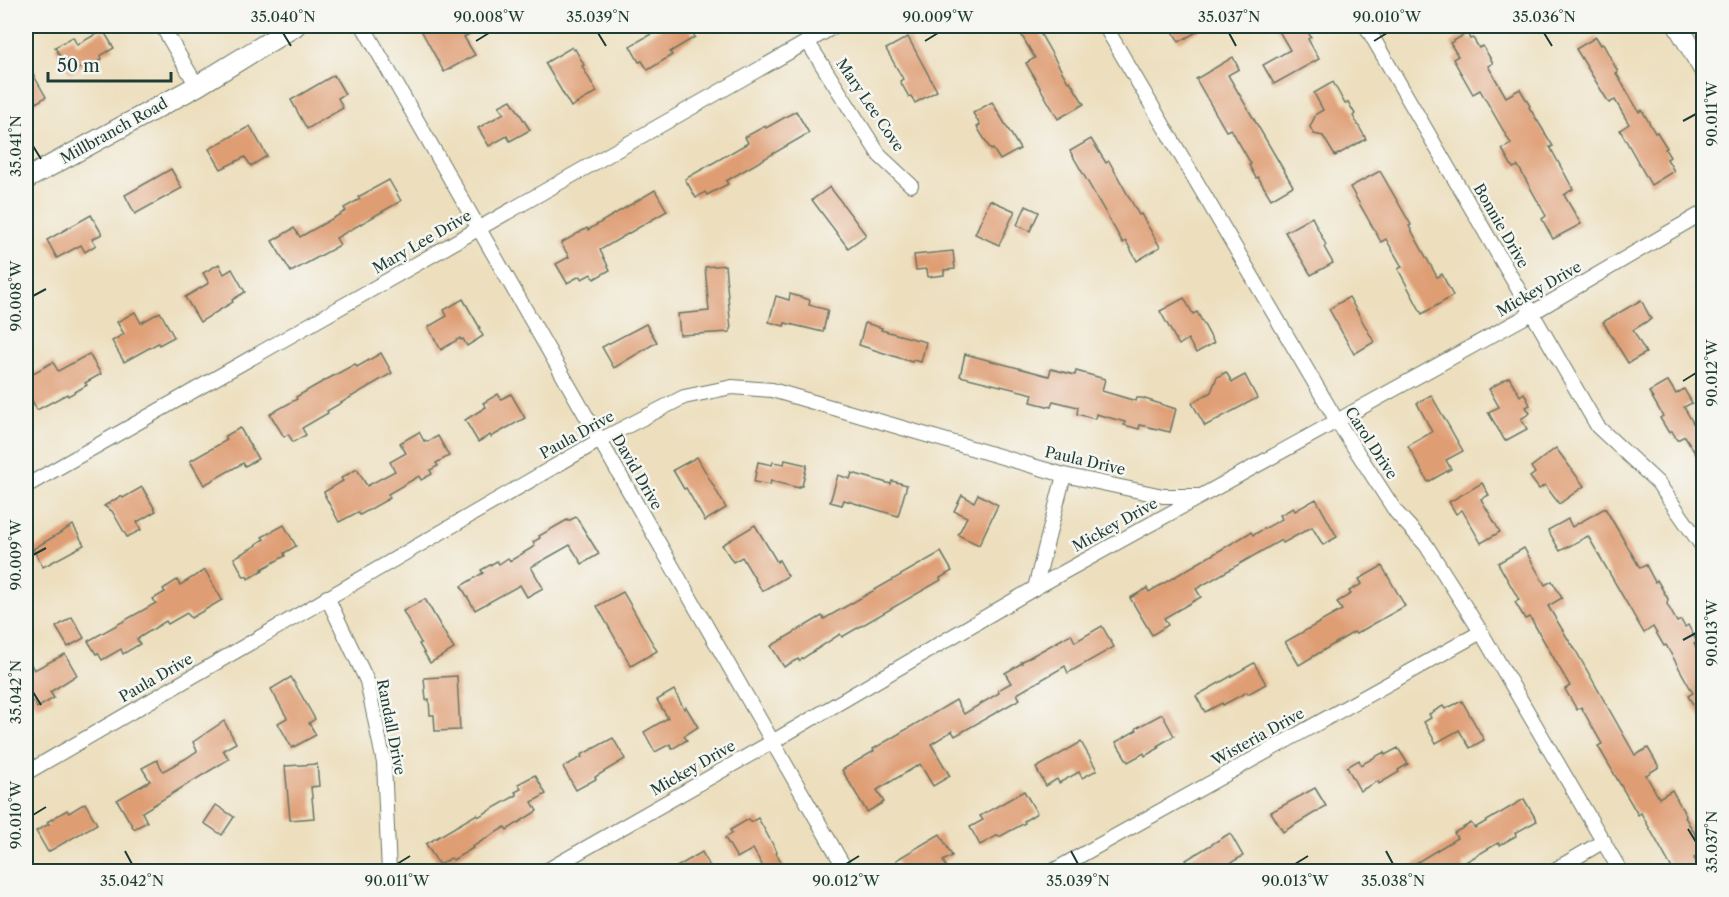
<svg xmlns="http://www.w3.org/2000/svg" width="1729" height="897" font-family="'Libre Caslon Text',serif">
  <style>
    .building { fill: #df9d73 }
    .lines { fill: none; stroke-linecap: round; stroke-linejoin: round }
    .minor-casing { stroke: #677664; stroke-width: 16 }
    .secondary-casing { stroke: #677664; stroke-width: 22 }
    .minor { stroke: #fff; stroke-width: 14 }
    .secondary { stroke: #fff; stroke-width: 20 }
    .ticks { fill: none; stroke: #1f3d34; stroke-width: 2 }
    .labels { text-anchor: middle; stroke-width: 5; stroke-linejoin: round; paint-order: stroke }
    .street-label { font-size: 15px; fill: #1f3d34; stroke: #f6f6f2 }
    .neatline { fill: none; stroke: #1f3d34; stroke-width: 2 }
    .ticks-label { font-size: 15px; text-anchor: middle; fill: #1f3d34 }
  </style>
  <rect width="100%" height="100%" fill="#f6f6f2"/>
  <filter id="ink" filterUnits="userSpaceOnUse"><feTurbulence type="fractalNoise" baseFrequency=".0167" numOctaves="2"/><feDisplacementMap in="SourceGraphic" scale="12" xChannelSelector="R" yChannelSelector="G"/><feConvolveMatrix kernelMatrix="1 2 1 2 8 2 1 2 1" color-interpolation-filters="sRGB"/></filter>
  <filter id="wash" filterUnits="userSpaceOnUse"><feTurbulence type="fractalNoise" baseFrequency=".008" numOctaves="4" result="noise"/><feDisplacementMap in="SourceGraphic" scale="24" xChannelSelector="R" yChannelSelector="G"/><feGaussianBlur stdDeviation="1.35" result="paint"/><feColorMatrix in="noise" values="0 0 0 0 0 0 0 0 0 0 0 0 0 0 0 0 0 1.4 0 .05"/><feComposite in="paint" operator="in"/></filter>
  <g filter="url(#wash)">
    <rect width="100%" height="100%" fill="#eddfbe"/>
    <g id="blocks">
      <g class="building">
        <path d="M429,26h55l-20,11 11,18 -31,17 -23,-42z"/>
        <path d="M665,26h23l7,11 -25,15 2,3 -24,15 -6,-9 -3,1 -9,-16z"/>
        <path d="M1016,26h20l32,56 2,-1 14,23 -26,15 -32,-56 9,-5z"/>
        <path d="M1170,26h37l-28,16z"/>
        <path d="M1276,26h28l7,11 -3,2 11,20 -45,25 -11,-19 27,-15z"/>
        <path d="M103,30l11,18 -14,8 2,3 -17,10 -2,-3 -13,8 -15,-27 18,-10 4,8z"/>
        <path d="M1467,33l3,6 3,-1 6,10 4,-2 10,17 -5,3 18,31 14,-8 10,17 -1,1 24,39 -3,1 23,42 -9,6 17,29 -28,15 -11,-20 4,-3 -28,-50 -5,2 -11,-19 9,-5 -31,-54 -7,4 -20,-35 5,-3 -8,-13z"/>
        <path d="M908,37l29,54 -22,12 -4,-7 -2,1 -9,-16 3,-2 -17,-30z"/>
        <path d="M1596,37l5,8 2,-1 15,28 -2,1 23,39 3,-2 13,23 2,-1 10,16 -2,1 5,8 -3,2 7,12 -23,14 -31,-55 9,-6 -14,-24 -6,3 -33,-54z"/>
        <path d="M572,47l1,3 2,-1 9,16 -2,1 15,26 -26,15 -26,-44z"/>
        <path d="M1233,57l6,12 -11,6 65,111 -22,13 -13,-22 -2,1 -7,-13 2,-1 -20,-35 -5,2 -30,-52z"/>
        <path d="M26,62l20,35 -20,12z"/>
        <path d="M334,75l11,19 -7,4 5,10 -36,21 -16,-29z"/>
        <path d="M1333,82l12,22 3,-2 7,12 -2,2 13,23 -31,17 -12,-20 -9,-2 -4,-7 6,-13 7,-4 -9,-17z"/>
        <path d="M511,100l19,30 -20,11 -3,-5 -18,10 -11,-18 26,-15 -5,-7z"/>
        <path d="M992,102l28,47 -20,11 -7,-11 -2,1 -14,-23 3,-2 -7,-12z"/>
        <path d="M796,111l13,22 -83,48 2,3 -21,11 -2,-3 -9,6 -11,-19 63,-36 -3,-6 20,-11 1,2z"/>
        <path d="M250,126l17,30 -16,10 -6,-9 -24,12 -12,-20z"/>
        <path d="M1091,139l15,24 3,-2 30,54 2,-1 19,33 -23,14 -11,-20 -3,2 -53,-92z"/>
        <path d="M171,169l11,19 -47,26 -10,-19z"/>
        <path d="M1380,171l31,54 -2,1 28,51 5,-3 11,22 -31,18 -24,-45 4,-2 -16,-28 -5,3 -31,-55z"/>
        <path d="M389,180l12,21 -65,37 4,7 -49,27 -19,-31 22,-13 6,9 46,-26 -2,-3 16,-9 -2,-2z"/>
        <path d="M830,187l36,48 -18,13 -36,-48z"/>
        <path d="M655,190l12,21 -67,39 10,20 -16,9 -3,-5 -9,5 -2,-3 -13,7 -11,-19 13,-7 -8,-14 26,-15 1,2z"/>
        <path d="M990,200l25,11 -16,34 -24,-11z"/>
        <path d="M1026,206l13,6 -9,19 -13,-6z"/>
        <path d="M91,215l11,19 -10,5 4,6 -11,7 -4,-7 -24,13 -10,-18z"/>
        <path d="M1312,217l14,28 -2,2 9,16 -22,12 -26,-43z"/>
        <path d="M953,251l2,18 -11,1v5l-16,2 -1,-8 -11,1 -2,-15z"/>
        <path d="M219,264l5,10 8,-5 13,23 -13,8 1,2 -33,20 -15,-25 24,-14 -6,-10z"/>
        <path d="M725,265l6,64h-1v3l-50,3 -2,-21 31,-3 -4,-44z"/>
        <path d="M790,294l20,6 -1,5 19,5 -5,22 -38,-9 -1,3 -15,-4 7,-26 13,4z"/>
        <path d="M1349,297l25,45 -20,12 -25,-45z"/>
        <path d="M1184,298l9,16 4,-2 17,31 -18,10 -8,-14 -9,6 -19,-34z"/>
        <path d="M463,299l17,29 -1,1 4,7 -16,10 -4,-7 -2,1 -1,-2 -19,12 -13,-23 19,-11 -3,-6z"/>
        <path d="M1641,300l10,19 -18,11 13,23 -18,10 -25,-41z"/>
        <path d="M135,312l6,11 19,-11 14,25 -15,8 -1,-2 -34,19 -12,-21 12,-7 -7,-12z"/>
        <path d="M865,323l17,5 -1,2 45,12 -5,20 -8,-2 -1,2 -53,-17z"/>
        <path d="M646,324l11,18 -43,26 -12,-21z"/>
        <path d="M381,353l11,20 -65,38 1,2 -26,15 4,7 -13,7 -5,-8 -4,3 -14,-23 27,-15 -1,-2 19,-11 40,-22 2,3z"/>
        <path d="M89,354l12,20 -16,9 2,2 -19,11 -1,-2 -30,16 -11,-21v-12l27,-15 5,9z"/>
        <path d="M965,354l84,22 2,-7 24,6 1,-4 29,8 -3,12 34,10 1,-3h5l34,11 -6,23 -30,-7 -1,4 -15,-4 1,-3 -29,-8 -1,5 -18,-5 1,-7 -25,-6 -2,6 -20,-5 2,-8 -73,-18z"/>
        <path d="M1226,372l6,10 13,-7 12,23 -52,28 -13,-23 19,-11 6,-15z"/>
        <path d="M1509,377l11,19 4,-3 6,12 -4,2 4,6 -9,6 6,10 -22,12 -17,-29 11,-5 -10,-18z"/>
        <path d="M1668,381l8,13 8,-5 8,14 -8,4 20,35v26l-19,-32 -8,4 -5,-9 -3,2 -9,-15 3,-2 -14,-24z"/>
        <path d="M498,394l3,5 10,-5 14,24 -27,15 -7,4 -1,-2 -12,7 -13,-22 21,-13 -3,-4z"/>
        <path d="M1431,395l32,56 -17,9 5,9 -23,13 -20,-36 24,-14 -15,-29z"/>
        <path d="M240,428l18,31 -13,7 -2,-3 -39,22 -14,-24 37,-21 -2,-4z"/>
        <path d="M419,432l5,9 1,-1 2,2 11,-6 11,20 -13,7 2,3 -8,4 2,4 -11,6 -2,-4 -31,18 2,4 -30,17 -2,-3 -19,10 -14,-26h1l-2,-4 19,-11 -2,-3 16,-9 10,17 28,-15 -5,-9 16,-9 -6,-10z"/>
        <path d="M1556,448l28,38 -25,18 -14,-19 -6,4 -9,-12 5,-4 -4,-6z"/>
        <path d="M697,457l29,51 -21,13 -19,-33 -2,1 -11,-19z"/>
        <path d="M785,460l22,5 -5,21h-3v2l-28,-7 -1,4 -16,-3 4,-20 14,3 1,-3 11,2z"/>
        <path d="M852,473l39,11 1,-3 15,4 -9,31 -54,-16 -2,5 -12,-3 8,-27 12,4z"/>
        <path d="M1482,483l7,12 -8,4 19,33 -19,11 -19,-33 -6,4 -7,-12z"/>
        <path d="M142,487l14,24 -19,11 4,8 -14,7 -15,-26 -8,-5 17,-10 2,2z"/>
        <path d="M978,494l20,11 -19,40 -21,-10 9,-18 -13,-6 8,-16 12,7z"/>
        <path d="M1316,499l21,38 -14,8 -11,-18 -29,16 -2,-3 -85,49 5,8 -37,21 4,7 -16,10 -22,-37 17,-10 2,4 102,-60 2,3 29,-16 -2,-4 13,-7 2,3z"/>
        <path d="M1605,508l35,60 6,-3 9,17 2,-2 11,19 -1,5 10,18 4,-2 4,7 3,-2 9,17 -3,2 10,16v63l-16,-27 5,-3 -27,-48 -2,1 -11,-19 -9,6 -56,-97 -28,15 -12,-21 20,-11 4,8z"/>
        <path d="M576,517l23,37 -17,10 -12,-19 -39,22 12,21 -16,9 -7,-12 -45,25 -14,-24 22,-13 -2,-3 16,-9 2,3 9,-6 2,3 25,-15 -2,-4 7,-4 -1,-2 28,-16 1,1z"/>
        <path d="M73,525l11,20 -41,22 -10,-18z"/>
        <path d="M284,525l12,21 -12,7 1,3 -23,13 1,1 -15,9 -1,-3 -3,1 -10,-19 23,-13 -1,-1 8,-5 -2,-2z"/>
        <path d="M755,525l22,37 2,-2 9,16 -26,15 -20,-34 -9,5 -11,-17z"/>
        <path d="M1524,548l21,37 7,-4 10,17 -14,8 23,38h1l63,111 13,-7 11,19 -13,8 13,23 13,-8 14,26 -1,1 19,32v4l-10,5 8,14h-28l-33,-59 -3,2 -40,-69 4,-2 -21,-37 -4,3 -12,-21 5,-3 -40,-69 -5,2 -10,-17 4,-2 -21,-37z"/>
        <path d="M941,552l11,19 -12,7 1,2 -99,57 -2,-3 -41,27 -1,-2 -14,8 -13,-21 51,-30 2,3z"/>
        <path d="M1382,566l23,40 -49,28 -2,-2 -55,33 -14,-23 57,-32 -5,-8 14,-8 -2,-3 13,-7 -3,-5z"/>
        <path d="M205,570l17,30 -31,18 -4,-5 -19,11 -2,-3 -29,18 3,5 -17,10 -2,-5 -19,11 -4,-7 -2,1 -8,-13 68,-38 -3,-4 12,-7 -2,-3 14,-9 3,5z"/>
        <path d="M623,592l34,59 -26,15 -34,-60z"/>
        <path d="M425,599l29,50 -24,14 -11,-19 2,-1 -18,-32z"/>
        <path d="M72,617l12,21 -16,9 -12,-20z"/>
        <path d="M1102,626l12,21 -46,26 -3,-7 -48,28 3,5 -65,37 -3,-5 -21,13 19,32 -17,10 -13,-22 -43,26 7,12 -17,10 -25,-42 32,-19 -1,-2 83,-49 8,14 35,-21 -1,-3 13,-7 -6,-10 17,-10 -1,-1 50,-28 4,8z"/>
        <path d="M65,654l12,21 -27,17 4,6 -17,10 -3,-7 -8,5v-51l8,15z"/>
        <path d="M1254,663l12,21 -18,10 -1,-2 -24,13 -1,-2 -17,9 -9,-16z"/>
        <path d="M457,676l3,54 -25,1 -1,-16h-4l-1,-16 -3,1 -2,-22z"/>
        <path d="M291,677l24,42 -6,4 7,12 -24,13 -14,-25 9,-5 -16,-29z"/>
        <path d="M674,690l10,19 2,-2 12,20 -14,9 3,4 -15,9 -2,-5 -15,8 -11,-20 24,-14 -11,-18z"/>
        <path d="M1462,701l22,39 -14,8 -11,-18 -23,13 -12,-21 7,-4 -2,-4 14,-8 2,3z"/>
        <path d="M1162,714l12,22 -17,10 2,2 -14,8 -1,-3 -16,9 -12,-20 21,-12 -1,-2z"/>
        <path d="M224,721l12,22 -13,7 6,9 -87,53 5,10 -13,7 -17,-29 33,-19 -8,-13 15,-8 6,11 22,-12 12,-8 -4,-9z"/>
        <path d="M613,738l12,21 -30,18 1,2 -20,11 -13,-23 19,-10 -1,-2z"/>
        <path d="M1081,742l16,28 -15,8 -3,-6 -20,11 -2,-4 -11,7 -10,-18z"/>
        <path d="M1398,748l10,16 -10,6 1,2 -20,12 -1,-3 -18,10 -13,-24 12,-7 2,5 23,-13 1,3z"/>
        <path d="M317,764l2,22 -8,1 3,31 -24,2 -5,-54z"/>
        <path d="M535,775l11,19 -14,8 5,9 -30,19 -2,-3 -33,20 1,1 -20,12 -2,-2 -12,7 -13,-21 51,-30 1,3 39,-22 -2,-3 6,-3 -3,-5z"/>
        <path d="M1315,788l11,18 -43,26 -12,-20z"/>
        <path d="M1024,791l13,22 -13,8 1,2 -26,14 -1,-2 -18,10 -10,-18 13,-7 -3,-4z"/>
        <path d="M1524,799l13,22 -22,12 1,3 -16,9 -2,-2 -36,21 4,8h-65l56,-34 -3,-5 17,-10 4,5z"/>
        <path d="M85,803l12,21 -49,28 -12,-21 13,-7 -2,-2 20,-12 2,3z"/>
        <path d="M216,805l18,12 -12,18 -18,-12z"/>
        <path d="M758,818l19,34 -1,1 11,19h-21l-13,-23 -16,9 -12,-20 7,-5 -2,-3 19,-11 2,3z"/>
        <path d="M1230,833l13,23 -13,7 4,9h-42l-6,-12z"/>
        <path d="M940,834l12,22 -9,5 3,5 -10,6h-34l-6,-12z"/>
        <path d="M702,852l11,20h-45z"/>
      </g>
    </g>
  </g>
  <g filter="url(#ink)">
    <use href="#blocks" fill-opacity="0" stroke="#677664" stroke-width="1.5"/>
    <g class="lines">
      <defs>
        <g id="minor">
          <path d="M162,26l35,60"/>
          <path d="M363,26l484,846"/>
          <path d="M1105,26l232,395 59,91 30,33 55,87 140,240"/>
          <path d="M1366,26l232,401 60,56 46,66"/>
          <path d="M807,41l73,115 31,29"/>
          <path d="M26,486l809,-460"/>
          <path d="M1035,588l29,-113"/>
          <path d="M327,597l40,84 17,82 5,109"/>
          <path d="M26,773l574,-333 84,-43 48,-10 40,3 292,85 99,21h38"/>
          <path d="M544,872l228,-130 263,-154 497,-275 172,-101"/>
          <path d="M1051,872l430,-240"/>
          <path d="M1551,872l53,-31"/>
        </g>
        <g id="secondary">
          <path d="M1678,26l26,44"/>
          <path d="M26,179l171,-93 98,-60"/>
        </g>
      </defs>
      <use href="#minor" class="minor-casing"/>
      <use href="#secondary" class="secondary-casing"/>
      <use href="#minor" class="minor"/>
      <use href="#secondary" class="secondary"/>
    </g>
  </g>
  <path class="ticks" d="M283,33l8,13M598,33l8,13M1229,33l7,13M1544,33l8,13M476,41l13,-8M925,41l13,-8M1374,41l13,-8M1683,121l13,-7M33,146l8,13M33,296l13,-7M1683,381l13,-8M33,555l13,-7M1683,640l13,-7M33,692l8,13M33,815l13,-8M1688,829l8,13M125,851l7,13M1071,851l7,13M1386,851l7,13M397,864l13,-8M846,864l13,-8M1295,864l13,-8"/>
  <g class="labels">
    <g class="street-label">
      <text transform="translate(870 105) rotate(56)" y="5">Mary Lee Cove</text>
      <text transform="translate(114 131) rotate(-29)" y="5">Millbranch Road</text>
      <text transform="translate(1501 226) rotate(60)" y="5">Bonnie Drive</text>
      <text transform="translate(422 242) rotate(-30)" y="5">Mary Lee Drive</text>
      <text transform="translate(1539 289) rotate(-30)" y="5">Mickey Drive</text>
      <text transform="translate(577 435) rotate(-29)" y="5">Paula Drive</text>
      <text transform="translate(1371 443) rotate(57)" y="5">Carol Drive</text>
      <text transform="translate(1085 461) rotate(13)" y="5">Paula Drive</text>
      <text transform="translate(637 472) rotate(60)" y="5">David Drive</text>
      <text transform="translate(1115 525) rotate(-29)" y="5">Mickey Drive</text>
      <text transform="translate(156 678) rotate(-30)" y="5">Paula Drive</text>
      <text transform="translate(391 727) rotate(79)" y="5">Randall Drive</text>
      <text transform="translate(1258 737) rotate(-29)" y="5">Wisteria Drive</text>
      <text transform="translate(693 768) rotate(-30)" y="5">Mickey Drive</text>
    </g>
  </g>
  <rect width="1729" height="897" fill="none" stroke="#f6f6f2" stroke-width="66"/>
  <path d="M48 72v9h123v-9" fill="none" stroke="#1f3d34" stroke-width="3"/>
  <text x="57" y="72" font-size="18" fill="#1f3d34" stroke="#f6f6f2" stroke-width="4.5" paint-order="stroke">50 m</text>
  <rect x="33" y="33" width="1663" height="831" class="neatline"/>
  <g class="ticks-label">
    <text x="283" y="22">35.040°N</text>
    <text x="489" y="22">90.008°W</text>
    <text x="598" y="22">35.039°N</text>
    <text x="938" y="22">90.009°W</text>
    <text x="1229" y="22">35.037°N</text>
    <text x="1387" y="22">90.010°W</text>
    <text x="1544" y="22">35.036°N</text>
    <text transform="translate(1712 114) rotate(-90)" y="5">90.011°W</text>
    <text transform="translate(16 146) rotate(-90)" y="5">35.041°N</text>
    <text transform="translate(16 296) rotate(-90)" y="5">90.008°W</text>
    <text transform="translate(1712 373) rotate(-90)" y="5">90.012°W</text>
    <text transform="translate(16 555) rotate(-90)" y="5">90.009°W</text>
    <text transform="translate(1712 633) rotate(-90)" y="5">90.013°W</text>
    <text transform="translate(16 692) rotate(-90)" y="5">35.042°N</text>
    <text transform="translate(16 815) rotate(-90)" y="5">90.010°W</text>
    <text transform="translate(1712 842) rotate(-90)" y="5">35.037°N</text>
    <text x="132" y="886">35.042°N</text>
    <text x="397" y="886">90.011°W</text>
    <text x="846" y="886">90.012°W</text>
    <text x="1078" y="886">35.039°N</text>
    <text x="1295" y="886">90.013°W</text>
    <text x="1393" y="886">35.038°N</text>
  </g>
</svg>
